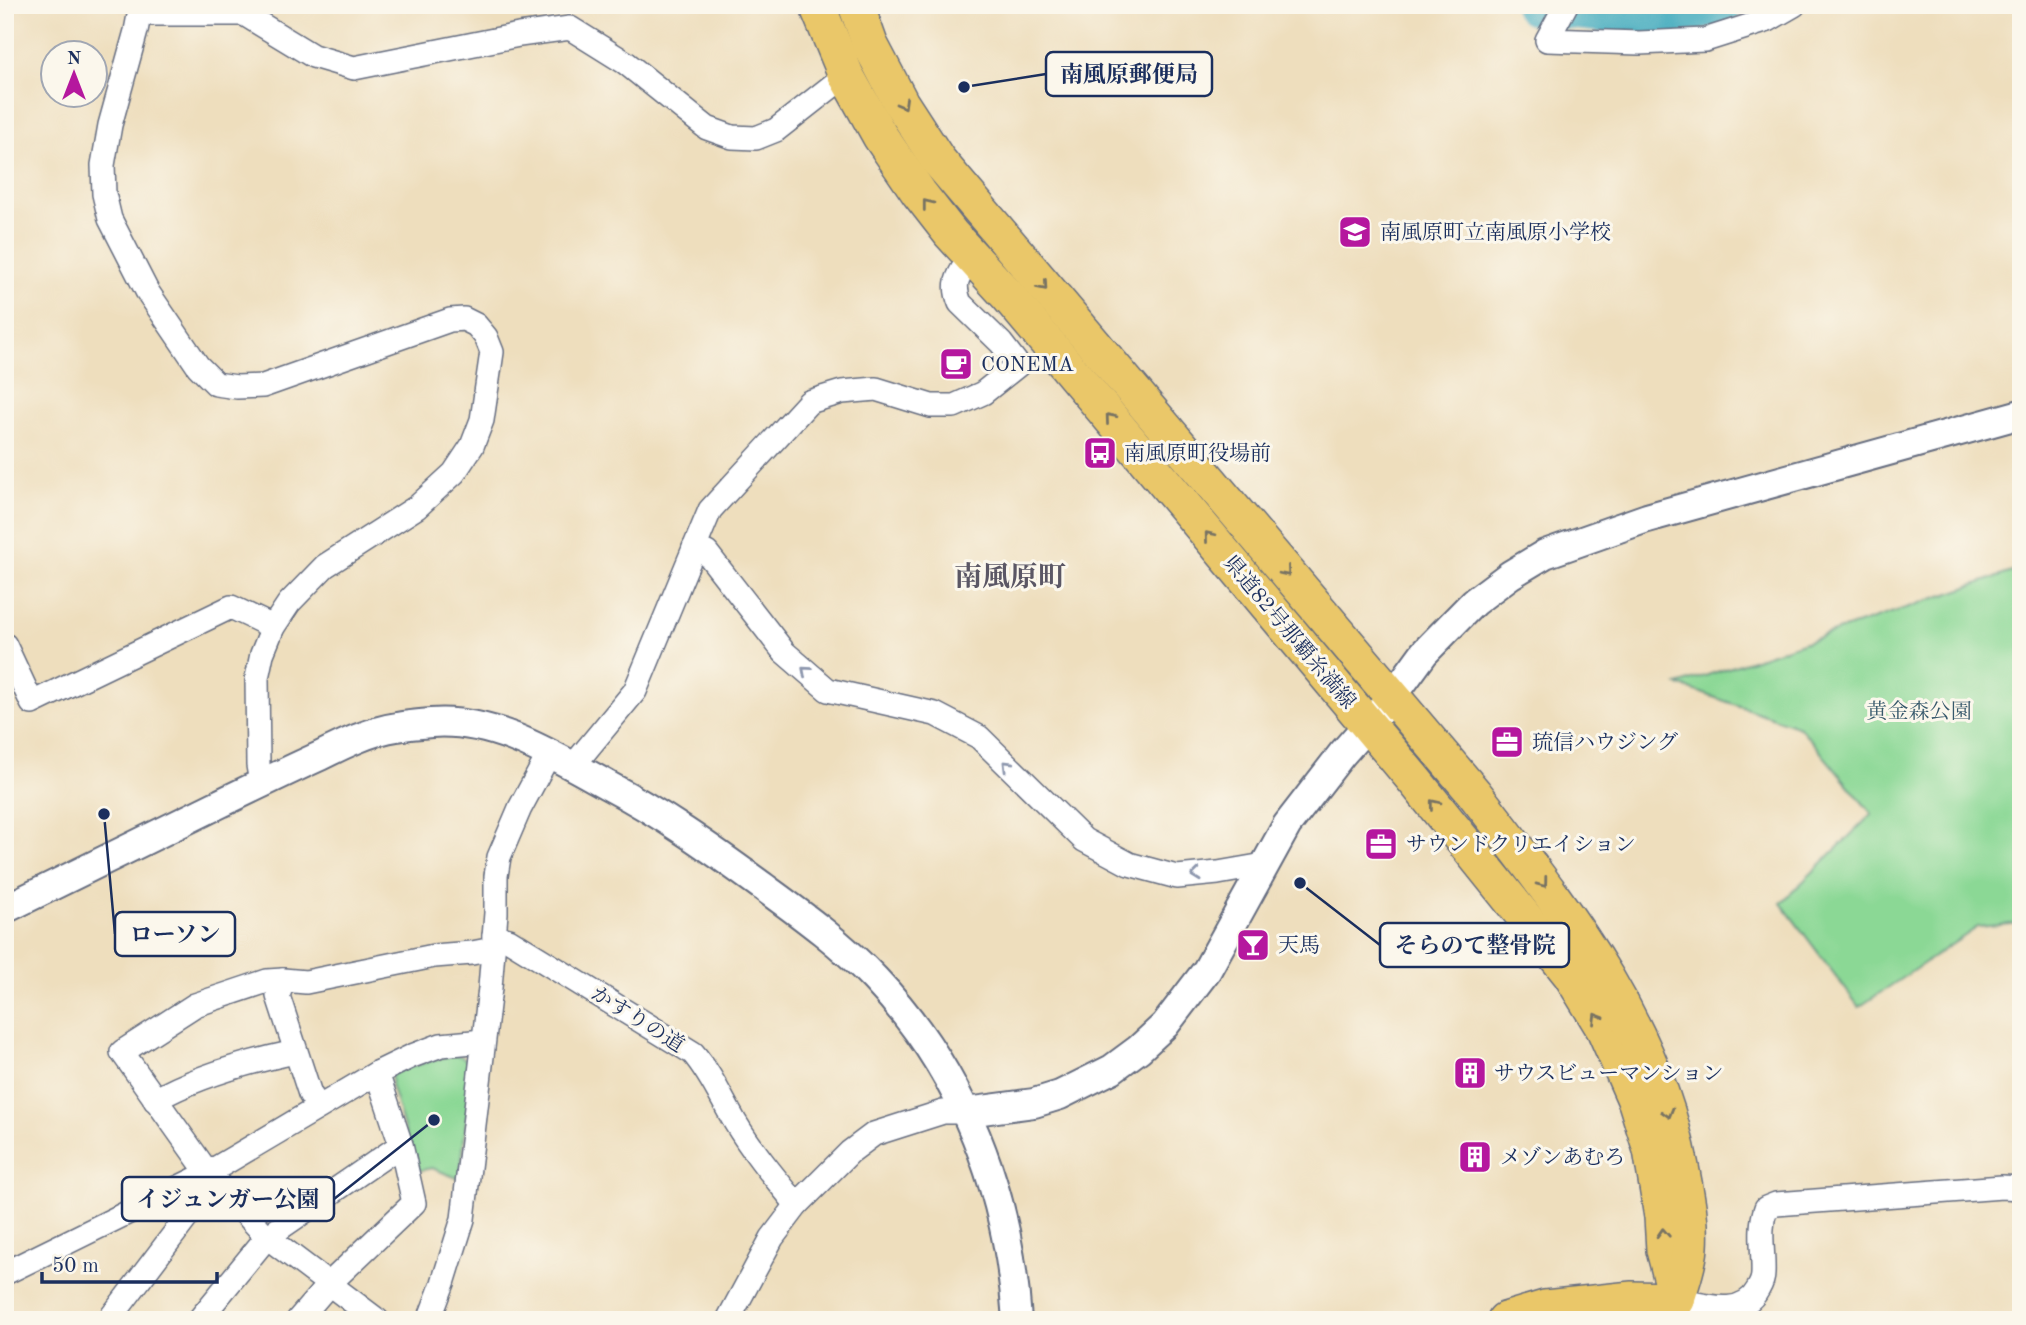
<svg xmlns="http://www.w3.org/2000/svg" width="2026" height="1325" font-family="'Old Standard TT','Noto Serif JP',serif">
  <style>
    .green { fill: #8bd895; stroke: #53847a; stroke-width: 2 }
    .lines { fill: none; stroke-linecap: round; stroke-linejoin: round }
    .river { stroke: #3da9bd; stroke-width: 42 }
    .minor-casing { stroke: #656c7f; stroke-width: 26 }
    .tertiary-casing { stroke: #656c7f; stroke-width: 32 }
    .primary-casing { stroke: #656c7f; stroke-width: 38 }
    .minor { stroke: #fff; stroke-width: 23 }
    .tertiary { stroke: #fff; stroke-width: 28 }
    .primary { stroke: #eac769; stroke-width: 35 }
    .oneway { stroke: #787363 }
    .oneway2 { stroke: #8d97ae }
    .labels { text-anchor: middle; stroke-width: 6; stroke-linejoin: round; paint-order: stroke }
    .poi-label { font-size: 21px; fill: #1b2f5e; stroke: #fbf7ec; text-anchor: start }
    .street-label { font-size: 21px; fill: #1b2f5e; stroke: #fbf7ec }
    .park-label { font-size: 21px; fill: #37596c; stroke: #fbf7ec }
    .district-label { font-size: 28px; font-weight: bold; fill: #5b5765; stroke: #fbf7ec }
    .leader { fill: none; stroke: #1b2f5e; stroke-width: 2.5 }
    .callout-dot { fill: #1b2f5e; stroke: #fbf7ec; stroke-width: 2.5 }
    .callout { fill: #fbf7ec; stroke: #1b2f5e; stroke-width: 2.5 }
    .callout-label { font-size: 23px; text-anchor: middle; font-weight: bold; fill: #1b2f5e }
  </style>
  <rect width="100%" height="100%" fill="#fbf7ec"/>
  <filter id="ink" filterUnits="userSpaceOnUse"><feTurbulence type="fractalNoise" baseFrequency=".0143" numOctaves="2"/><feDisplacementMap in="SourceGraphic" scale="14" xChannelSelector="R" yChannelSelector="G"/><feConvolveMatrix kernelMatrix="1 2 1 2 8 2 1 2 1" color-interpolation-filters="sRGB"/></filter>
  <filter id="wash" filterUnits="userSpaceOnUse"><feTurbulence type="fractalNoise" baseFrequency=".00686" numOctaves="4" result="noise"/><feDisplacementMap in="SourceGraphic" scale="28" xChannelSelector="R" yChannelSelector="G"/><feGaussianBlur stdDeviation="1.57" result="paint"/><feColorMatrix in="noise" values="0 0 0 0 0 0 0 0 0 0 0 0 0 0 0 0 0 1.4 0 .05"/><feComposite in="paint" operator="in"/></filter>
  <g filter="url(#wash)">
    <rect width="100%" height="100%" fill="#eedebd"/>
    <g class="green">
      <path d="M2021,569v354l-43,4 -119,80 -78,-104 91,-89 -72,-87 -122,-42z"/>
      <path d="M451,1055l10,1 8,6 2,11 -11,106 -28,-11 -15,3 -26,-86 1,-10 8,-5z"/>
    </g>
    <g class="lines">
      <path class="river" d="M1535,5l122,12 65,-12"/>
    </g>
  </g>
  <g filter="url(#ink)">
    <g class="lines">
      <defs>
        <g id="minor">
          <path d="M141,5l-5,26 -26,94 -7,40 1,29 6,25 37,72 51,75 18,18 21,3 26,-1 187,-66 14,-1 12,6 10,12 6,15 -10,68 -10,26 -18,27 -37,34 -92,59 -36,37 -16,24 -11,27 -5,24 1,87 3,18"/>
          <path d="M1566,5l-19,35 92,3 66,-3 63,-20 26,-15"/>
          <path d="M140,14h104l69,42 41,12 165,-33 51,-7 56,35 81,65 25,9 24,1 20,-8 70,-55"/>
          <path d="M694,548l13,5 77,99 44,38 107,24 44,23 105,103 45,24 48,13 41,-4 46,-8"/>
          <path d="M5,645l27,58 199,-96 42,20"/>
          <path d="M573,766l62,-75 75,-181 99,-108 33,-10 34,-3 55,17h23l29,-13 35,-28 -17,-22 -41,-40c-9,-22 0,-29 11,-47"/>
          <path d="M494,936l15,4 184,113c18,21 28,45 42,69 18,30 40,56 62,83"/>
          <path d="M283,980l-5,16 32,98 9,13"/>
          <path d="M155,1100c42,-24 93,-38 140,-48"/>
          <path d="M5,1273l203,-100 169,-100 35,-17 29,-11 42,-4"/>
          <path d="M1677,1300c27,5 65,19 81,-11 3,-5 5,-10 5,-15 1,-23 -5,-44 3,-66l10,-4 226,-17 19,1"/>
          <path d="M109,1320l106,-140"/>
          <path d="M199,1320l68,-83 134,-92"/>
          <path d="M298,1320l31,-36 85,-81 -13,-58 -24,-72"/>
          <path d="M377,1320l-110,-83 -59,-64 -86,-121 73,-47 72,-24 16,-1 23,2 128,-26 38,-3 21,-4"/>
          <path d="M429,1320l14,-37 20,-64 27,-231 6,-75v-37l3,-19 21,-49 29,-54"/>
          <path d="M728,1320l44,-82 25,-33 53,-53 24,-18 69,-22h24"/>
        </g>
        <g id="tertiary">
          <path d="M5,909c72,-36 144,-71 216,-106 33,-16 66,-32 99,-47 24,-12 50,-25 77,-29 11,-2 22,-3 34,-4 65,-5 123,33 178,63 53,28 101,62 149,97 41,30 82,59 117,96 88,93 134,213 142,341"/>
          <path d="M967,1112l67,-9 26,-8 52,-26 27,-20 26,-24 42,-55 80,-145 55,-71 50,-57 32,-44 50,-51 36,-27 35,-21 102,-36 374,-104"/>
        </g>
        <g id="primary">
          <path d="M817,5l29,70 34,61 39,57 32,41 58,63 406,484 156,194 33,54 32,73 15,48 11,67 2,33 13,50"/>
          <path d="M856,5l14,39 31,59 37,57 536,633c90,117 179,226 207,374 5,26 11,53 9,80 -1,17 -8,35 -13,52"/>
          <path d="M1505,1320l40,-12 87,-9 45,1"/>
        </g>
      </defs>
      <use href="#minor" class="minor-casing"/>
      <use href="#tertiary" class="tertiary-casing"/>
      <use href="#primary" class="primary-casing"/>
      <use href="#minor" class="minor"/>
      <use href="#tertiary" class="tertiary"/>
      <use href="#primary" class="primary"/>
    </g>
    <defs><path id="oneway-chevron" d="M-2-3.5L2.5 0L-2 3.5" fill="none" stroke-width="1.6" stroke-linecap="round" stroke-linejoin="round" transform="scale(1.75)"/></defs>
    <g class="oneway">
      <use href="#oneway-chevron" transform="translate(903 104) rotate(60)"/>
      <use href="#oneway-chevron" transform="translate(927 204) rotate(-128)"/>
      <use href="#oneway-chevron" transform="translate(1043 286) rotate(49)"/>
      <use href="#oneway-chevron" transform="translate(1110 418) rotate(-130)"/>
      <use href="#oneway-chevron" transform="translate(1209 536) rotate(-130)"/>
      <use href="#oneway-chevron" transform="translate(1286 572) rotate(50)"/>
      <use href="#oneway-chevron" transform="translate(1434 804) rotate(-129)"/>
      <use href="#oneway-chevron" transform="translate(1543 883) rotate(53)"/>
      <use href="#oneway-chevron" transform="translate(1597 1018) rotate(-121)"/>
      <use href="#oneway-chevron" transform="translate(1668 1113) rotate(74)"/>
      <use href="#oneway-chevron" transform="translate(1663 1233) rotate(-93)"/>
    </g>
    <g class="oneway2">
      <use href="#oneway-chevron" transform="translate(806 671) rotate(-139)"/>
      <use href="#oneway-chevron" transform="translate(1007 765) rotate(-135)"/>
      <use href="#oneway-chevron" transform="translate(1196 875) rotate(174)"/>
    </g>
  </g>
  <defs>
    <symbol id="school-square" viewBox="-11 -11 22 22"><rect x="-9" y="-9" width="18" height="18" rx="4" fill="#b5179e" stroke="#fbf7ec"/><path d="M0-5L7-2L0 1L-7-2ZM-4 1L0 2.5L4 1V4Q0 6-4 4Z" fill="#fff"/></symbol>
    <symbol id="cafe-square" viewBox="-11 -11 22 22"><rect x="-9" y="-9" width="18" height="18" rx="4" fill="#b5179e" stroke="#fbf7ec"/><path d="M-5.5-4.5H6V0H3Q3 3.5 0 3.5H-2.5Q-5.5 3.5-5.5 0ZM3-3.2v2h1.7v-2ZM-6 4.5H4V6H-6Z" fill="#fff"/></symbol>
    <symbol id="bus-square" viewBox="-11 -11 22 22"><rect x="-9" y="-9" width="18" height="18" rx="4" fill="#b5179e" stroke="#fbf7ec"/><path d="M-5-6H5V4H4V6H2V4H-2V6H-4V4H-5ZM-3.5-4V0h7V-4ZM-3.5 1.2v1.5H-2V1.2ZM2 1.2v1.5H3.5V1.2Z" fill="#fff"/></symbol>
    <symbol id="office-square" viewBox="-11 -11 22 22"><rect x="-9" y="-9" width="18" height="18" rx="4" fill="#b5179e" stroke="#fbf7ec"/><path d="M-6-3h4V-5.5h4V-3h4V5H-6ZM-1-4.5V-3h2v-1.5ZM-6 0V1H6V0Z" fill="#fff"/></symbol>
    <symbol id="bar-square" viewBox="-11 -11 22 22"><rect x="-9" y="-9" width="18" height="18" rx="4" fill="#b5179e" stroke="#fbf7ec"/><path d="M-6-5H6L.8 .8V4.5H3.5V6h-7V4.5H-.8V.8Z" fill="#fff"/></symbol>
    <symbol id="building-square" viewBox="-11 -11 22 22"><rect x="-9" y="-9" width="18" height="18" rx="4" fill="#b5179e" stroke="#fbf7ec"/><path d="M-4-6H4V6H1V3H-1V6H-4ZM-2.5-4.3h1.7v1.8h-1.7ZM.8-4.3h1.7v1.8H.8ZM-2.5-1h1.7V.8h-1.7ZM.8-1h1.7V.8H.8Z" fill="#fff"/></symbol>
  </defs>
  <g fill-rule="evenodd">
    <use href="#school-square" x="1336" y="213" width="38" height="38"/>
    <use href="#cafe-square" x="937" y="345" width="38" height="38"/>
    <use href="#bus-square" x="1081" y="434" width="38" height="38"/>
    <use href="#office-square" x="1488" y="723" width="38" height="38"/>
    <use href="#office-square" x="1362" y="825" width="38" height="38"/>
    <use href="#bar-square" x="1234" y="926" width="38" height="38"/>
    <use href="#building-square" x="1451" y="1054" width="38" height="38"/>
    <use href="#building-square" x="1456" y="1138" width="38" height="38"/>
  </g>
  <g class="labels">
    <g class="poi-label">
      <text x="1380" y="239">南風原町立南風原小学校</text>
      <text x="981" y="371">CONEMA</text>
      <text x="1124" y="460">南風原町役場前</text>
      <text x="1532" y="749">琉信ハウジング</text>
      <text x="1406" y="851">サウンドクリエイション</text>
      <text x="1278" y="952">天馬</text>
      <text x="1494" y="1080">サウスビューマンション</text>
      <text x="1500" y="1164">メゾンあむろ</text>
    </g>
    <g class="street-label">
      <text transform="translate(1290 632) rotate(50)" y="7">県道82号那覇糸満線</text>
      <text transform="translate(638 1019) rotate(32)" y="7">かすりの道</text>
    </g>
    <g class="park-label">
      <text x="1919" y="718">黄金森公園</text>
    </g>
    <g class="district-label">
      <text x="1010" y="586">南風原町</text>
    </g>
  </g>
  <path class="leader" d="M964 87L1046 74M104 814L115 934M1300 883L1380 945M434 1120L334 1199"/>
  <g class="callout-dot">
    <circle cx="964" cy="87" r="7"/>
    <circle cx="104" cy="814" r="7"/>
    <circle cx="1300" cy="883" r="7"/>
    <circle cx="434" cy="1120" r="7"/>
  </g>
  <g class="callout">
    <rect x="1046" y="52" width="166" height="44" rx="7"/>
    <rect x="115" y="912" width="120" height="44" rx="7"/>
    <rect x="1380" y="923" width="189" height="44" rx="7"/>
    <rect x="122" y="1177" width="212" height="44" rx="7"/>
  </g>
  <g class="callout-label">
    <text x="1129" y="82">南風原郵便局</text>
    <text x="175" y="942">ローソン</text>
    <text x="1475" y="953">そらのて整骨院</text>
    <text x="228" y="1207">イジュンガー公園</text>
  </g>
  <rect width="2026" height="1325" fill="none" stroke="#fbf7ec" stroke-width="28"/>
  <g transform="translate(74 74)"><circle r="33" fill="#fbf7ec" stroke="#a1a7b3" stroke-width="2"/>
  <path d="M0-5L12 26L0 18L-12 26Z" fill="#b5179e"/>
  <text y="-10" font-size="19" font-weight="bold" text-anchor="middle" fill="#1b2f5e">N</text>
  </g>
  <path d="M42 1272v10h175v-10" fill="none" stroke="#1b2f5e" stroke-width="3.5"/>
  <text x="52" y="1272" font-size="21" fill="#1b2f5e" stroke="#fbf7ec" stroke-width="5" paint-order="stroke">50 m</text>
</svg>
